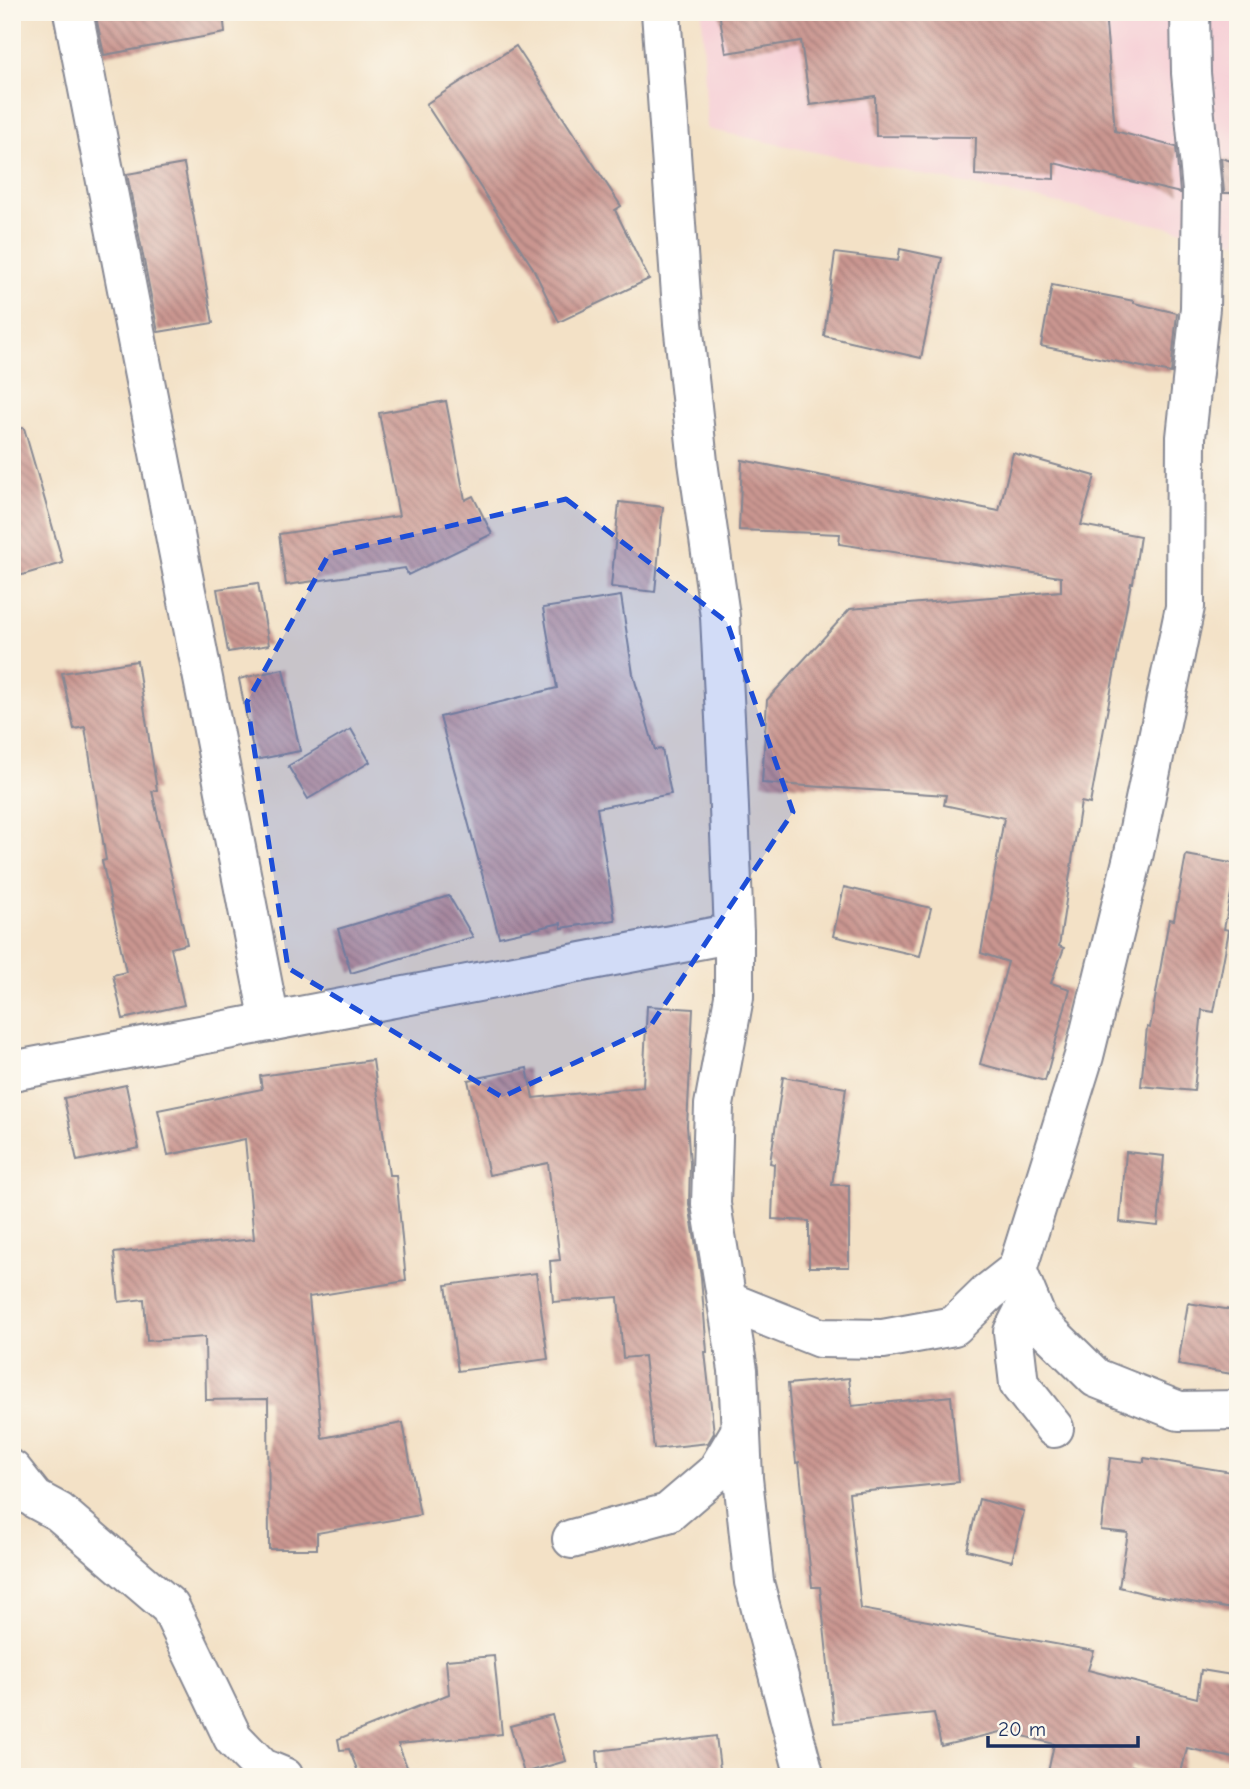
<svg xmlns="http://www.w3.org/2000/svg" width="1250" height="1789" font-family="'Comic Neue',sans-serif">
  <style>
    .built { fill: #f6cfd6 }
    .building { fill: url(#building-back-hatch) }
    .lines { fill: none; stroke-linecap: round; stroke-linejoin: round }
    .minor-casing { stroke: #878892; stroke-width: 42 }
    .minor { stroke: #fff; stroke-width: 38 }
    .marked { fill: #1d4ed8; fill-opacity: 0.2; stroke: #1d4ed8; stroke-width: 5; stroke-dasharray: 14 9; stroke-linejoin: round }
  </style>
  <defs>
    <pattern id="building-back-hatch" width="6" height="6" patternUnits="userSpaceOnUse" patternTransform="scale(1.75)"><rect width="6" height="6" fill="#ca9690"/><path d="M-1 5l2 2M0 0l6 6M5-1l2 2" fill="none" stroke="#a37b79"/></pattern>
  </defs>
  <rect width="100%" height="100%" fill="#fbf7ec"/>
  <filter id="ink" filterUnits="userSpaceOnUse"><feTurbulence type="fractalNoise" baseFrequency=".0143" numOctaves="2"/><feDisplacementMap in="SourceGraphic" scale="14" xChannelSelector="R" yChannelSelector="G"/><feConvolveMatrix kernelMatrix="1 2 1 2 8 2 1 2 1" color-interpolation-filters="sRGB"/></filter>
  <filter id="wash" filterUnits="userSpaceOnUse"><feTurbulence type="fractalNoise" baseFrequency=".00686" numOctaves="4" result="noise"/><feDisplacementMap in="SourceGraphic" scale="28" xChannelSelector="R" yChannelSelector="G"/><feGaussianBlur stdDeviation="1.57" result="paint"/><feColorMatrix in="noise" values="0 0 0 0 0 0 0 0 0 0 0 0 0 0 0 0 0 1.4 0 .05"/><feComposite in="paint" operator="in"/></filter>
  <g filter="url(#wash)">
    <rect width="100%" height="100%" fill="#f3e1c6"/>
    <path class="built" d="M702,12h536v230l-531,-113z"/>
    <g id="blocks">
      <g class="building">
        <path d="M95,12h128l2,21 -121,22z"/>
        <path d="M719,12h386l10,119 61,16 4,46 -126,-30v16l-79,-4 1,-38 -100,-1 -1,-40 -65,9 -9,-64 -75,12z"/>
        <path d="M516,46l105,160 -6,4 34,69 -90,43 -26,-54 -107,-164z"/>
        <path d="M1221,158l17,5v30h-14z"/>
        <path d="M184,164l29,159 -55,9 -31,-158z"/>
        <path d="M900,249l42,9 -21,100 -97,-22 11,-83 63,8z"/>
        <path d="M1052,285l82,16v2l43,10 -6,60 -130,-27z"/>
        <path d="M446,401l19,99 8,-4 19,38 -84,41 -3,-7 -119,17 -7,-51 120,-18 -20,-103z"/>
        <path d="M24,428l39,135 -51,15v-149z"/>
        <path d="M1013,453l82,23 -14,49 59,11 -7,47h-2l-41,221 -9,-2 -22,144 5,2 -13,35 19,6 -25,92 -65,-17 28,-102 -27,-9 23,-135 -60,-13 2,-10 -184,-12 5,-83 83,-91 211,-18v-14l-222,-33 1,-10 -101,-4 3,-70 257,51z"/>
        <path d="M619,502l44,5 -8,85 -44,-5z"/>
        <path d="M258,583l11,62 -41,7 -11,-63z"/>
        <path d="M621,596l12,78 22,76 7,-1 9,45 -74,14 18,112 -54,8v-5l-62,14 -59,-220 117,-29 -14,-80z"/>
        <path d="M137,661l20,129 -5,1 35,153 -16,4 13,57 -61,14 -10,-44 13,-3 -24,-111 4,-1 -21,-133 -11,2 -12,-56z"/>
        <path d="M283,669l17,82 -45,9 -16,-81z"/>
        <path d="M351,729l19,33 -62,37 -20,-33z"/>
        <path d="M1186,855l51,9 -13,65 5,1 -15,82 -12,-2 -8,81 -53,-5 6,-59 3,1 19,-109 5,1z"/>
        <path d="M844,887l87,21 -11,48 -87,-20z"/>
        <path d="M449,896l24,41 -122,36 -13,-44z"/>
        <path d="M647,1006l46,3 -6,117 3,37 -1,41 12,73 6,75h-2l9,81 -6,10 -54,6 -10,-93 -21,2 -5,-61 -65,5 -3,-41 10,-1 -12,-97 -59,12 -21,-95 59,-12 6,30 110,-11z"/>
        <path d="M373,1060l16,115h7l10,106 -97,16 13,141 81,-15 17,92 -103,18v16h-48l-1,-150 -62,1 -1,-63 -58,4 -3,-42 -25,3 -5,-49 140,-14 -9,-100 -77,16 -10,-45 104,-21 -2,-13z"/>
        <path d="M783,1077l63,11 -14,97h17v82h-40v-46l-37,-2 2,-55 -4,-1z"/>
        <path d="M126,1085l13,63 -62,13 -13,-63z"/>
        <path d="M1126,1152l38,4 -6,70 -38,-4z"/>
        <path d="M536,1273l12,86 -90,12 -12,-86z"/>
        <path d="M1188,1303l50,8v64l-60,-10z"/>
        <path d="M849,1378l3,28 99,-10 8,86 -110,11 12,116 233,42 -6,19 109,28 4,-28 37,6v83l-51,-11 -7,29 -48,-11 -3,11h-82l7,-33 -50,-13 -63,15 -7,-33 -100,10 -14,-136h-8l-13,-125 -3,1 -8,-79z"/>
        <path d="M1110,1458l34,4v-4l94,15v137l-88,-15 -31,-8 9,-54 -27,-3z"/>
        <path d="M979,1499l45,12 -12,50 -45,-11z"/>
        <path d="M494,1656l8,78 -104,10 13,33h-51l-11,-28 -9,1 -2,-11 111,-45 -3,-34z"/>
        <path d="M552,1715l14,46 -42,12 -14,-47z"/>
        <path d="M716,1736l5,41h-122l-2,-26z"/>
      </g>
    </g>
  </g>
  <g filter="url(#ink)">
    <use href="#blocks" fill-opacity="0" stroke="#878892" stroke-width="2"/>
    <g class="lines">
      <defs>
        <g id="minor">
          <path d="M73,12l197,1010"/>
          <path d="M661,12l22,311 15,139 22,154 7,142 7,175v64l-20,108 -3,99 27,166 5,108 11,104 51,195"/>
          <path d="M12,1071l722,-138"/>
          <path d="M1017,1270l21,51 58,57 83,33 59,-1"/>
          <path d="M1029,1300l-16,32 6,52 35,44"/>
          <path d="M727,1301l93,37 63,1 71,-13 35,-34 28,-22 67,-214 50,-203 51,-246 1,-170 14,-129 2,-117 -11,-118 -1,-61"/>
          <path d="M12,1470l23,29 24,13 111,95 63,131 29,30 22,9"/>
          <path d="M572,1539l96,-26 48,-41 25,-42"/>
        </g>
      </defs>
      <use href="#minor" class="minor-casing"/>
      <use href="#minor" class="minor"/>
    </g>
  </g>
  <path class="marked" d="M566,499l161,123 66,190 -144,216 -147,69 -214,-129 -41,-266 82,-148z"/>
  <rect width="1250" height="1789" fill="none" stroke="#fbf7ec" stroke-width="42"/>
  <path d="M988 1736v10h150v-10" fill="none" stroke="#1b2f5e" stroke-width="3.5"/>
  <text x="998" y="1736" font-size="21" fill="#1b2f5e" stroke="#fbf7ec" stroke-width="5" paint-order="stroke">20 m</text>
</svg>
